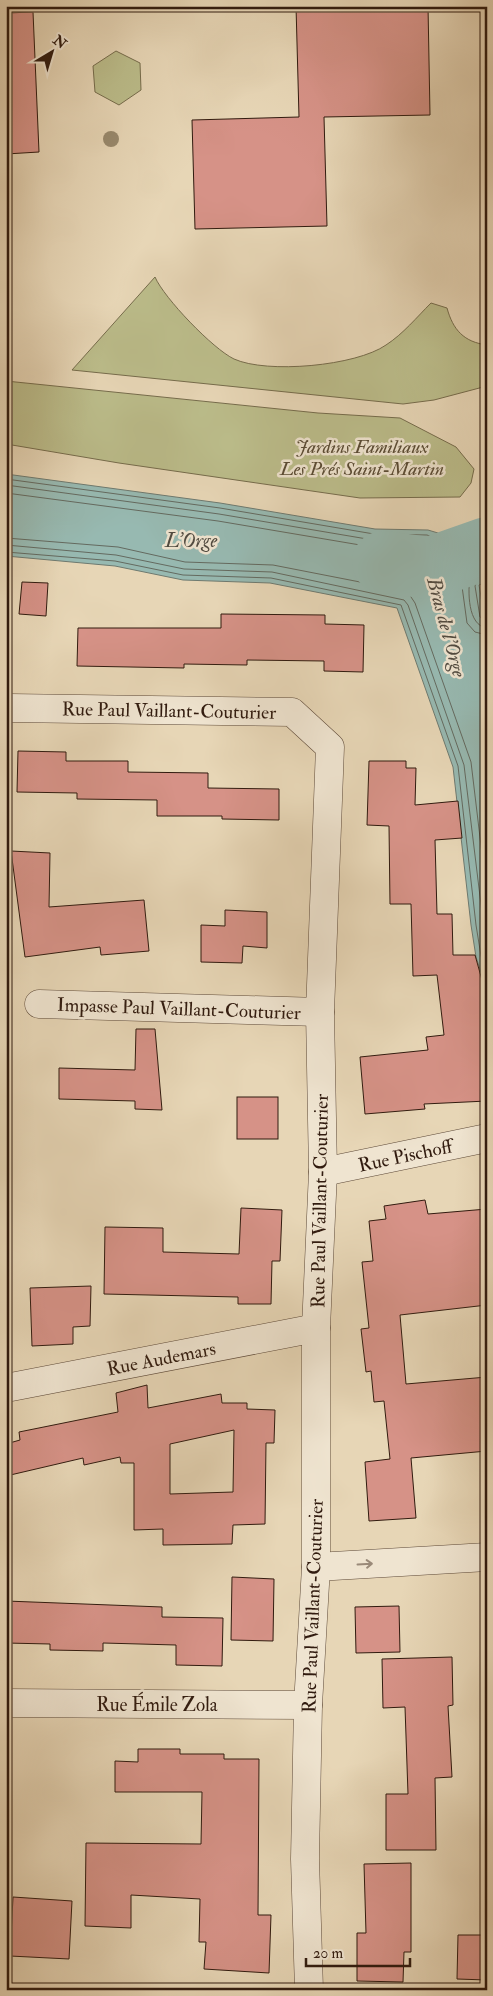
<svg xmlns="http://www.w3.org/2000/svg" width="493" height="1996" font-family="'IM FELL Double Pica',serif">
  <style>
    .green { fill: #bbbc8a; stroke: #766c4c }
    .water { fill: #97b9b1; stroke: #6e7a70 }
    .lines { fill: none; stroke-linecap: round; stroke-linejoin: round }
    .shore { stroke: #646a60; stroke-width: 1 }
    .river { stroke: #97b9b1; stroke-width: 62 }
    .building { fill: #d69287; stroke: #311b0f; fill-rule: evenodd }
    .minor-casing { stroke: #5e4a39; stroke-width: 29 }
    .minor { stroke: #efe4d0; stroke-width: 28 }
    .tree { fill: #998a6e }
    .oneway { stroke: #9a8a79 }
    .labels { text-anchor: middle; stroke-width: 5; stroke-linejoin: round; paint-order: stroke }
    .park-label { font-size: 19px; font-style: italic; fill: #5a4b34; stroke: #efe4d0 }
    .street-label { font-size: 19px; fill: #311b0f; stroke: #efe4d0 }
    .water-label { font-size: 20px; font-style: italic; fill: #504a40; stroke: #efe4d0 }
  </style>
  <rect width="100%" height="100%" fill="#e7d6b6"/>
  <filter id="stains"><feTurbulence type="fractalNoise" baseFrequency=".004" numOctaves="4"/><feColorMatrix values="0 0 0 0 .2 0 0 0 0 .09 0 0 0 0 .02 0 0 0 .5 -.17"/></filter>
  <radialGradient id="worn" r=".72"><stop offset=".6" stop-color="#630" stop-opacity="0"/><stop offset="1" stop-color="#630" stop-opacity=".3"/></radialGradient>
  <g class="green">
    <path d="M116,51l24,12 1,27 -22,15 -24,-13 -2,-26z"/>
    <path d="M155,277c9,21 58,72 79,82 33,15 122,7 152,-14 17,-11 31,-28 45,-42l16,5c6,22 17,34 40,37v41l-53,14 -31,4 -331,-34z"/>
    <path d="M6,381l312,32 82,5 56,29 18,22 -3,14 -11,14 -100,1 -241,-35 -113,-19z"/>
  </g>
  <path class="water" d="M6,474l214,29 155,26 53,1 10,3 31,24 3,8 15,-6v23l-8,3 8,46v360l-11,-34 -5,-32 -18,-158 -56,-159 -127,-25 -87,-3 -68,-14 -109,-10z"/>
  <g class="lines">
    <g class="shore">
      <path d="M6,479l214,29 154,26 53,1 9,3 29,22 5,9 17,-5"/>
      <path d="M6,485l213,29 154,26 53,1 7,2 26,21 5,8 6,4c-2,14 -3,50 17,52"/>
      <path d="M6,493l212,28 154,26h36l21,3 25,19 7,10 6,44 8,9 12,3"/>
      <path d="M6,538l112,9 67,15 88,3 128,25 8,4 6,9 56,159 16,134"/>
      <path d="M6,545l110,10 68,14 88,3 132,28 4,5 56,160 23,189"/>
      <path d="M6,552l109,9 68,14 88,3 130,27 57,161 18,159 5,31 6,19"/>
      <path d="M487,578l-10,3 -2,5 5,31 7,4"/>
    </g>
    <path class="river" d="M383,562l47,6 57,-20"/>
  </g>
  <g class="building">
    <path d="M296,6h132l2,109 -106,2 3,109 -132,3 -3,-109 107,-3z"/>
    <path d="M33,12l6,140 -33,2v-141z"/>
    <path d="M22,582l26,1 -2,33 -27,-2z"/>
    <path d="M221,614l104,1v9l39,1 -1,47 -39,-1v-10l-77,-1v5l-63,-1v4l-107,-2 1,-38h143z"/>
    <path d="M18,751l48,1v9h62v11l80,1v15l71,1v31l-57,-1v-3h-65v-16l-80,-1v-6l-60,-1z"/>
    <path d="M369,761h37v7h10l-1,37 43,-4 4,37 -27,2 2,74h15l1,41h22l12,43v103l-63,3 1,5 -60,5 -5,-57 68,-7 -2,-13 18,-2 -7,-60 -24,1 -2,-72h-21l-1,-78 -22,-1z"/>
    <path d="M11,851l39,2 -1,54 95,-7 5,51 -48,4 -1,-8 -75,10z"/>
    <path d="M225,910l42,2v36l-24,-2 -1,17 -41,-1v-37l24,1z"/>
    <path d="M136,1029h19l7,81 -27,-1v-8l-76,-2v-31l76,2z"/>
    <rect x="237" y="1097" width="41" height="42"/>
    <path d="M425,1200l3,14 59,-5v96l-87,10 6,69 81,-7v74l-76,7 5,60 -47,3 -4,-59 25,-3 -6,-58 -10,1 -3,-31 -5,1 -5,-43 8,-1 -7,-66 11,-1 -4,-40 17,-2 -2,-13z"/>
    <path d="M241,1208l41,2 -2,51h-8l-1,43h-33v-7l-134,-3 1,-67 58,1v24l76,2z"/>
    <path d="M91,1286l-1,40 -17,1v17l-41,2 -2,-58z"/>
    <path d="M147,1385l1,23 73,-14 1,9h25v6l28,1 -1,33h-8l-1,81 -32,1 -1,19 -69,1v-16l-29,1v-67h-13l-1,-6 -36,8 -1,-7 -77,18v-32l14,-4 -1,-8 99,-20 -2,-19zM234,1430l-1,62 -63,2v-50z"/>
    <path d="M232,1577l42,2 -1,62 -42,-1z"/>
    <path d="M6,1601l156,6v10l61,1 -1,48 -46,-1v-20l-73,-2v8l-53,-1v-6l-44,-1z"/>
    <path d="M399,1606l1,46 -44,1 -1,-46z"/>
    <path d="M452,1657l1,48 -5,1 4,71 -17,1 1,72h-50v-56h22l-3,-87 -22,1 -1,-49z"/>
    <path d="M138,1749h42v5h44v5h35l-1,156h13l-2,58 -65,-4 2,-27h-7l1,-43 -69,-4v33l-46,-2 1,-83 115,1 1,-52h-87v-31l23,1z"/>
    <path d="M411,1863v89h-7l-1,30 -46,-1v-48h9l-2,-69z"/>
    <path d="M13,1897l59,4 -3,58 -59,-3z"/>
    <path d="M458,1935h29v45l-30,-1z"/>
  </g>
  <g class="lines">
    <defs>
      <g id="minor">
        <path d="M10,708l282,4 38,35 -10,265 3,160 -7,156v239l-8,138 -3,154 4,131"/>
        <path d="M39,1004l281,8"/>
        <path d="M323,1172l164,-34"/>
        <path d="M6,1388l310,-60"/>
        <path d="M316,1567l171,-10"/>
        <path d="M6,1703l302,2"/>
      </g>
    </defs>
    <use href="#minor" class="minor-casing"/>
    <use href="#minor" class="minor"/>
  </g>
  <circle class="tree" cx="111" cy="139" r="8"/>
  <defs><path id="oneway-shaft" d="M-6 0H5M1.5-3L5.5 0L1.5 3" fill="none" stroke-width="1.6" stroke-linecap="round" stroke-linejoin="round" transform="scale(1.25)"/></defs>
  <use class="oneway" href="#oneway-shaft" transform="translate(365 1564) rotate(-3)"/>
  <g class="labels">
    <g class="park-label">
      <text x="362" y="453">Jardins Familiaux<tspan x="362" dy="22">Les Prés Saint-Martin</tspan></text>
    </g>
    <g class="street-label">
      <text transform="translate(169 710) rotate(1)" y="7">Rue Paul Vaillant-Couturier</text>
      <text transform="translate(179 1008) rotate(2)" y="7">Impasse Paul Vaillant-Couturier</text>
      <text transform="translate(405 1155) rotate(-12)" y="7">Rue Pischoff</text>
      <text transform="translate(319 1201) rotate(-89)" y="7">Rue Paul Vaillant-Couturier</text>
      <text transform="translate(161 1358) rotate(-11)" y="7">Rue Audemars</text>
      <text transform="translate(312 1606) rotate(-88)" y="7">Rue Paul Vaillant-Couturier</text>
      <text x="157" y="1711">Rue Émile Zola</text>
    </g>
    <g class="water-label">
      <text x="191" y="547">L'Orge</text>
      <text transform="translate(447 627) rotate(75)" y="7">Bras de l'Orge</text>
    </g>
  </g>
  <rect width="493" height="1996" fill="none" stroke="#e7d6b6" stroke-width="25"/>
  <rect x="8" y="8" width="478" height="1981" fill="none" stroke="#311b0f" stroke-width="2.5"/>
  <rect x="12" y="12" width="468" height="1971" fill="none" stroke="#311b0f"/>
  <g transform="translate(52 52) rotate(38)" stroke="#efe4d0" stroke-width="4" paint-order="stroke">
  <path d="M0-4L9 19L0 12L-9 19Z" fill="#311b0f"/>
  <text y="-8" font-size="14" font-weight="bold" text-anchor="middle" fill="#311b0f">N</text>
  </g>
  <path d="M306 1958v8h104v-8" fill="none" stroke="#311b0f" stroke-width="2.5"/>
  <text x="313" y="1958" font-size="15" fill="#311b0f" stroke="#efe4d0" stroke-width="4" paint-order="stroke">20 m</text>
  <rect width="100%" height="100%" filter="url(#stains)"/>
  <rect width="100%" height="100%" fill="url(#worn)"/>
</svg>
